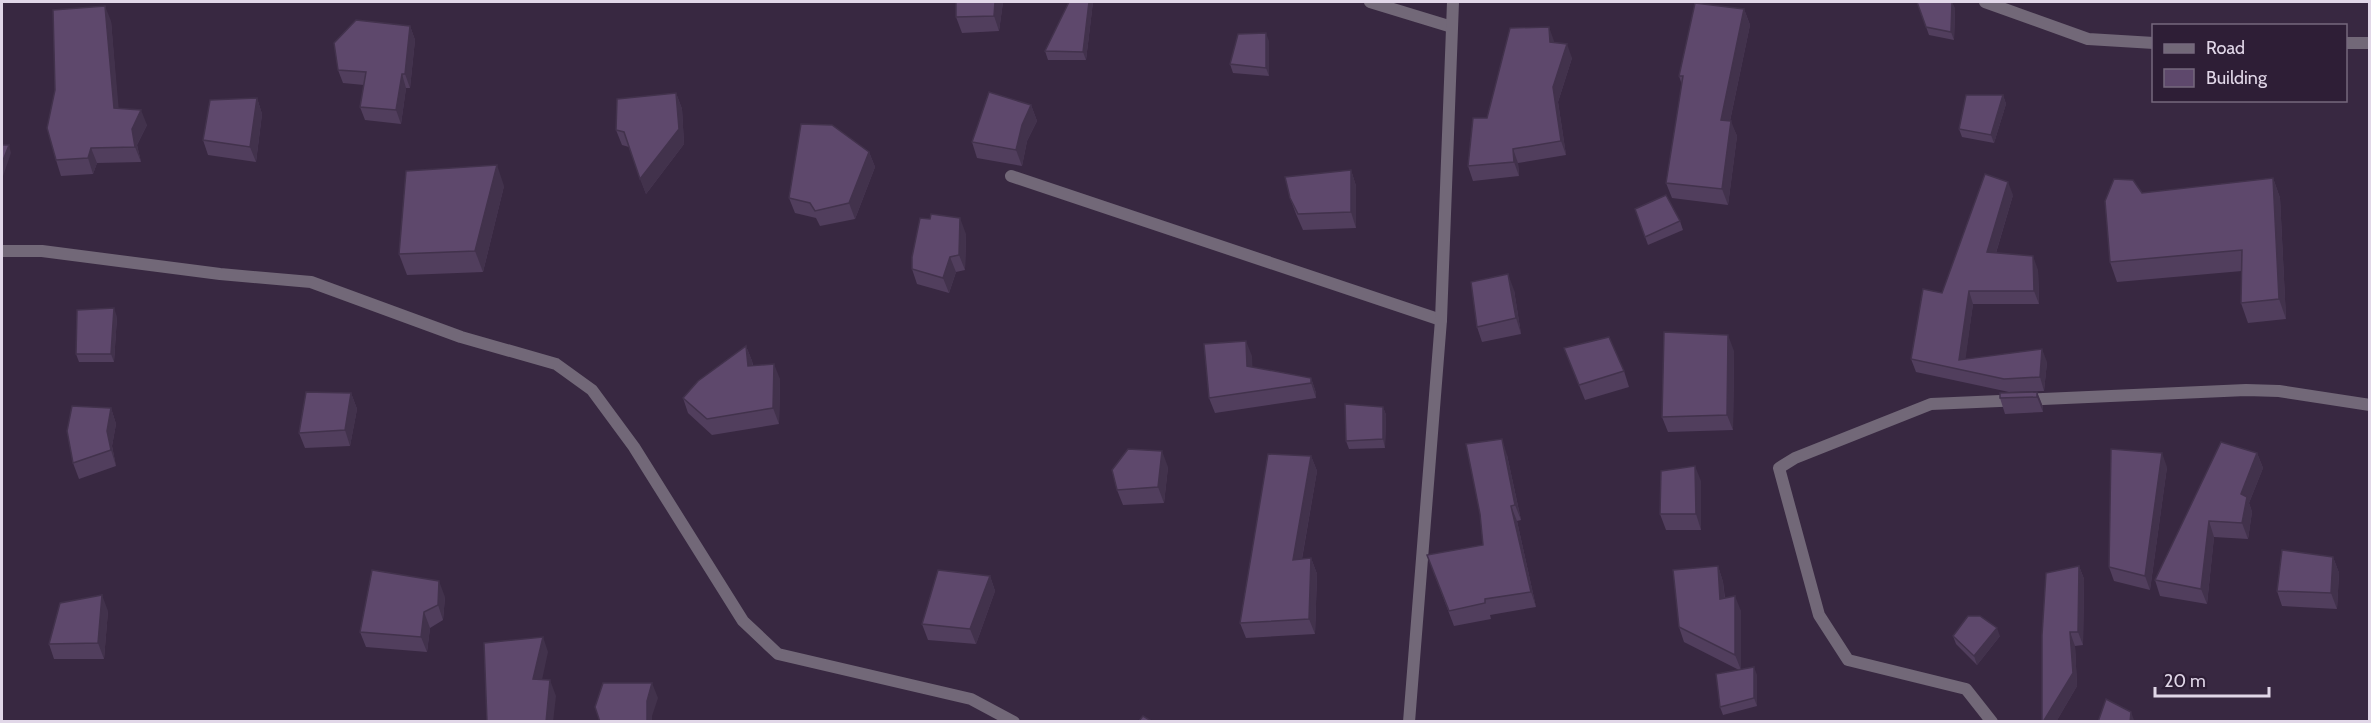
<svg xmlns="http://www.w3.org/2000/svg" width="2371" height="723" font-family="Cabin,sans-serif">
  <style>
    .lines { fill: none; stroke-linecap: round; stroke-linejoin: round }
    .street { stroke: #726878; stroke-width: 12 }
    .wall { fill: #513e5d }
    .shaded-wall { fill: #42324c }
    .building { fill: #5e486c; stroke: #42324c; stroke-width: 1.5 }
  </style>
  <rect width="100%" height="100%" fill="#382841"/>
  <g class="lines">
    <g class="street">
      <path d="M1370,2l82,25"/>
      <path d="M1985,2l103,37 66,4"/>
      <path d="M2346,43h24"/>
      <path d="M1011,176l430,144"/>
      <path d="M2,251h40l178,23 91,8 150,55 95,27 36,26 42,57 109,174 35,33 193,45 43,23"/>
      <path d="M1409,722l32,-402 12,-318"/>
      <path d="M1992,722l-26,-33 -118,-29 -29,-45 -40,-147 16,-10 136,-54 315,-14 33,1 91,14"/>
    </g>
  </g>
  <g class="wall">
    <path d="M956,2h47l-4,29 -37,2 -6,-16z"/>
    <path d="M1069,2h24l-7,58h-38l-3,-9z"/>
    <path d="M1917,2l38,6 -1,32 -25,-5z"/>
    <path d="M1744,9l6,16 -20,96 7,15 -9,69 -56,-7 -6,-15 16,-98 -3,-9z"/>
    <path d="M111,21l7,87 29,17 -10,20 4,17 -44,1 -4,11 -32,2 -5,-16z"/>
    <path d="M410,26l5,14 -5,48h-4l-5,36 -36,-4 -5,-13 4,-22 -21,-2 -5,-13z"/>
    <path d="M1269,41v35l-36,-3 -3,-9z"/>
    <path d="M1554,41v2l18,15 -14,44 8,53 -48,8 1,13 -46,5 -5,-15 19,-48z"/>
    <path d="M676,93l6,16 2,35 -38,50 -17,-47 -7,-2 -6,-15z"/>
    <path d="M2003,95l3,9 -12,39 -32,-6 -3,-8z"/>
    <path d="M257,98l5,16 -6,48 -48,-7 -5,-15z"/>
    <path d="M1031,105l6,16 -10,20 -5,25 -45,-8 -5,-16z"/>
    <path d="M869,152l6,15 -20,52 -35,7 -4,-8 -21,-5 -6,-15z"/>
    <path d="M1351,170l5,16v42l-53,2 -7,-16 -6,-16z"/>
    <path d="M2273,178l7,20 6,121 -38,4 -7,-20 1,-32 -125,11 -7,-20 32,-69z"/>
    <path d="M504,186l-21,86 -76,3 -8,-21z"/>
    <path d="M2013,195l-17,58 42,17 1,34h-66l-8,55 82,3 -3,29 -35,1 -93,-20 -5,-13 31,-66z"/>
    <path d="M1635,209l45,12 3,9 -35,15z"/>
    <path d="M966,234l-1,36 -9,2 -7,21 -32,-9 -5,-15z"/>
    <path d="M1514,290l7,44 -39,8 -5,-15z"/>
    <path d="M117,317l-3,45h-35l-3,-8z"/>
    <path d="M746,346l6,15 1,4 27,14 -1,45 -67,11 -24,-22 -5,-15z"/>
    <path d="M1564,348l60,23 5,16 -44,13z"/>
    <path d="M1734,351l-1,79 -65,2 -6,-15z"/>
    <path d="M1252,356v11l59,11 5,15v5l-101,15 -6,-15z"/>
    <path d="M2037,392l6,15v5l-38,2 -5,-16z"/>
    <path d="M351,393l6,16 -7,37 -45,2 -6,-15z"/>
    <path d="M1383,407l3,8 -1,33 -36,1 -3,-8z"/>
    <path d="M111,408l5,16 -4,22 4,20 -37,13 -6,-16z"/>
    <path d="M2257,453l6,15 -14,35 3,9 -4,27 -34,-2 -7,67 -47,-8 -5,-16z"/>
    <path d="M1507,455l14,65 -4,1 19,86 -46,8 1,4 -37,7 -21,-55 50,-26z"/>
    <path d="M1311,456l6,15 -15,88 9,-1 6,16 -2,60 -69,4 -6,-15z"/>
    <path d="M1168,467l-4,36 -41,2 -6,-15z"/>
    <path d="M2167,467l-17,123 -36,-9 -5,-14z"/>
    <path d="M1701,481v49h-35l-6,-16z"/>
    <path d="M2333,557l6,16 -2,36 -55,-3 -5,-15z"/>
    <path d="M1718,566l5,16 2,16 16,13v58l16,6v31l-34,9 -3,-8 19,-37 -55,-28 -5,-15z"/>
    <path d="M2079,566l5,13 -1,66 -8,1 2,40 -21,36h-14z"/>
    <path d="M990,576l5,15 -19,53 -48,-4 -6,-16z"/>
    <path d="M445,597l-2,23 -13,8 -3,24 -61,-5 -6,-15z"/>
    <path d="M108,611l-4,48h-50l-5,-15z"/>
    <path d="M1953,636h47l-23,29 -21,-21z"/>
  </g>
  <g class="shaded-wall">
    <path d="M995,2h8l-4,29 -5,-15z"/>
    <path d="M1089,2h4l-7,58 -3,-8z"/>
    <path d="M1952,2l3,6 -1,32 -3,-8z"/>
    <path d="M105,6l6,15 9,102 -6,-15z"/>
    <path d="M1744,9l6,16 -23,110 -6,-15z"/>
    <path d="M410,26l5,14 -5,48 -5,-14z"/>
    <path d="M1549,27l5,14 1,16 -5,-15z"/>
    <path d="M1266,33l3,8v35l-3,-8z"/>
    <path d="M1567,44l5,14 -14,44 8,53 -5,-14 -8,-54z"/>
    <path d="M402,74l4,14 -5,36 -5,-14z"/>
    <path d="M676,93l6,16 2,35 -38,50 -6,-15z"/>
    <path d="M2003,95l3,9 -12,39 -3,-8z"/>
    <path d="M257,98l5,16 -6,48 -6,-15z"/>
    <path d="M1031,105l6,16 -10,20 -5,25 -6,-16 6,-25z"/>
    <path d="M141,110l6,15 -10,20 4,17 -6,-15 -3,-18z"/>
    <path d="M1731,121l6,15 -9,69 -6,-16z"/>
    <path d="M9,145l2,8 -9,26v-16z"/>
    <path d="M91,148l6,15 -4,11 -5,-16z"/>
    <path d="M1513,149l5,14 1,13 -5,-14z"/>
    <path d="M869,152l6,15 -20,52 -6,-16z"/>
    <path d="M497,165l7,21 -21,86 -8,-21z"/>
    <path d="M1351,170l5,16v42l-5,-16z"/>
    <path d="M2273,178l7,20 6,121 -7,-20z"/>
    <path d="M2008,182l5,13 -21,71 -5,-14z"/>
    <path d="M960,218l6,16 -1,36 -6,-15z"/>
    <path d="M2033,256l5,14 1,34 -5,-13z"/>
    <path d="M950,257l6,15 -7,21 -6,-15z"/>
    <path d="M1508,274l6,16 7,44 -5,-16z"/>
    <path d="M1969,291l4,13 -9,66 -5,-10z"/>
    <path d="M114,308l3,9 -3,45 -3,-8z"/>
    <path d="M1728,335l6,16 -1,79 -6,-15z"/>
    <path d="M1246,341l6,15 1,25 -6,-15z"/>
    <path d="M746,346l6,15 2,20 -6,-15z"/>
    <path d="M2042,349l5,13 -3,29 -4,-14z"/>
    <path d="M774,364l6,15 -1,45 -6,-16z"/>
    <path d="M1311,378l5,15v5l-5,-15z"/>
    <path d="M2037,392l6,15v5l-6,-15z"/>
    <path d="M351,393l6,16 -7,37 -5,-16z"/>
    <path d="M1383,407l3,8 -1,33 -2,-9z"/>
    <path d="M111,408l5,16 -4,22 4,20 -5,-16 -4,-19z"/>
    <path d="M1502,439l5,16 14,65 -6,-15z"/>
    <path d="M1162,451l6,16 -4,36 -6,-16z"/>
    <path d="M2162,453l5,14 -17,123 -5,-14z"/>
    <path d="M2257,453l6,15 -14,35 3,9 -4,27 -6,-16 -1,-29z"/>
    <path d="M1311,456l6,15 -18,104 -6,-15z"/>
    <path d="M1695,466l6,15v49l-5,-16z"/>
    <path d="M1511,506l6,15 19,86 -5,-15z"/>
    <path d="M2209,521l5,16 -7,67 -6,-15z"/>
    <path d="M2333,557l6,16 -2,36 -6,-16z"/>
    <path d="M1311,558l6,16 -2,60 -6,-15z"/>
    <path d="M1718,566l5,16 3,32 -6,-15z"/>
    <path d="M2079,566l5,13 -1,66 -5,-13z"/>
    <path d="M990,576l5,15 -19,53 -6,-15z"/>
    <path d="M439,581l6,16 -2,23 -5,-15z"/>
    <path d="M102,595l6,16 -4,48 -6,-16z"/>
    <path d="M1735,596l6,15v59l-6,-15z"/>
    <path d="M424,612l6,16 -3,24 -6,-15z"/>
    <path d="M1997,628l3,8 -23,29 -3,-9z"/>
    <path d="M2070,632l5,14 2,40 -21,36h-13z"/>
    <path d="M543,637l5,15 -9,42 -6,-15z"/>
    <path d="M1754,667l3,8v31l-3,-8z"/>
    <path d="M550,680l6,16 -3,26h-7z"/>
    <path d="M652,683l6,15 -6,18v6h-5v-21z"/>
    <path d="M2131,712l3,8v2h-4z"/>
  </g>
  <g class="building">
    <path d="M956,2h39l-1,14 -38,1z"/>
    <path d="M1069,2h20l-6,50 -38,-1z"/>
    <path d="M1917,2h35l-1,30 -25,-5z"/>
    <path d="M1695,3l49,6 -23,111 10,1 -9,68 -56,-6 17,-107h-4z"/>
    <path d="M105,6l9,102 27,2 -9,19 3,18 -44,1 -3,10 -32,2 -9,-32 8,-38 -2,-80z"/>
    <path d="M356,20l54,6 -5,48h-3l-6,36 -36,-3 6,-35 -28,-2 -4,-27z"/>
    <path d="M1549,27l1,15 17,2 -14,43 8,54 -48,8 1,13 -46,4 5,-48h14l23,-90z"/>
    <path d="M1266,33v35l-36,-4 8,-30z"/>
    <path d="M989,92l42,13 -9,20 -6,25 -44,-8z"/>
    <path d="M676,93l3,36 -39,50 -16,-47 -8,-2 1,-31z"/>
    <path d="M1966,95h37l-12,40 -32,-6z"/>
    <path d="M257,98l-7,49 -47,-7 7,-40z"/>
    <path d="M801,124l31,1 37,27 -20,51 -34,8 -5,-8 -21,-5z"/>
    <path d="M2,145h7l-7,18z"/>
    <path d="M497,165l-22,86 -76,3 7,-83z"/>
    <path d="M1351,170v42l-53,2 -8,-16 -5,-21z"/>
    <path d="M1985,174l23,8 -21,70 46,4 1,35h-65l-10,69 83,-11 -2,28 -36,2 -93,-20 12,-70 19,4z"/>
    <path d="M2273,178l6,121 -38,4 1,-53 -132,12 -5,-61 9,-22 19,1 9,13z"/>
    <path d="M1666,195l14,26 -35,16 -10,-28z"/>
    <path d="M931,214l29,4 -1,37 -9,2 -7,21 -31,-9v-12l8,-39 10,1z"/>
    <path d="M1508,274l8,44 -39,9 -6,-45z"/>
    <path d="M114,308l-3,46h-35l1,-44z"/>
    <path d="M1664,332l64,3 -1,80 -65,2z"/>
    <path d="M1609,337l15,34 -45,14 -15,-37z"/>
    <path d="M1246,341l1,25 64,12v5l-102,15 -5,-54z"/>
    <path d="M746,346l2,20 26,-2 -1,44 -66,11 -24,-21 15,-17z"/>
    <path d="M306,392l45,1 -6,37 -46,3z"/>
    <path d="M2037,392v5l-37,1v-5z"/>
    <path d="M1345,404l38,3v32l-37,2z"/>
    <path d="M72,406l39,2 -4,23 4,19 -38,13 -6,-32z"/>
    <path d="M1502,439l13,66 -4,1 20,86 -46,7v4l-36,8 -22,-56 56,-10 -3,-31 -14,-70z"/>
    <path d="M2221,442l36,11 -16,41 6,3 -5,26 -33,-2 -8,68 -46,-9z"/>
    <path d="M1128,449l34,2 -4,36 -41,3 -5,-20z"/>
    <path d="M2111,449l51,4 -17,123 -36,-9z"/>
    <path d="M1268,454l43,2 -18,104 18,-2 -2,61 -69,4z"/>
    <path d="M1695,466l1,48h-36l1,-43z"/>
    <path d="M2282,550l51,7 -2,36 -54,-2z"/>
    <path d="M1718,566l2,33 15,-3v59l-56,-28 -6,-57z"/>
    <path d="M2079,566l-1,66h-8l3,41 -30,49h-1v-87l4,-62z"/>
    <path d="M372,570l67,11 -1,24 -14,7 -3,25 -61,-5z"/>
    <path d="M938,570l52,6 -20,53 -48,-5z"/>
    <path d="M102,595l-4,48 -49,1 11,-41z"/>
    <path d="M1968,616h12l17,12 -23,28 -21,-20z"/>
    <path d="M543,637l-10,42 17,1 -4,42h-59l-3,-79z"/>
    <path d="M1754,667v31l-34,9 -4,-33z"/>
    <path d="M603,683h49l-5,18v21h-47l-5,-15z"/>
    <path d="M2106,699l25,13 -1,10h-32z"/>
    <path d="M1143,716l10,6h-15z"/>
  </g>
  <rect width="2371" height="723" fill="none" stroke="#e1d7e8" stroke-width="6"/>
  <rect x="2152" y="24" width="195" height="78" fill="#2e1e36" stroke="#76687d" stroke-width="1.5"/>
  <rect x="2164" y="44" width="30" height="9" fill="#726878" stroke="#76687d" stroke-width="1.5"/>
  <text x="2206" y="54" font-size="18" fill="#e1d7e8">Road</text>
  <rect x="2164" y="69" width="30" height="18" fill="#5e486c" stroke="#76687d" stroke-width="1.5"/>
  <text x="2206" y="84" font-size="18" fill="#e1d7e8">Building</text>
  <path d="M2155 687v9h114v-9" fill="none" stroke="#e1d7e8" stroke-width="3"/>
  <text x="2164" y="687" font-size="18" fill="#e1d7e8" stroke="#2e1e36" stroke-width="4.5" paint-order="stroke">20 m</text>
</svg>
